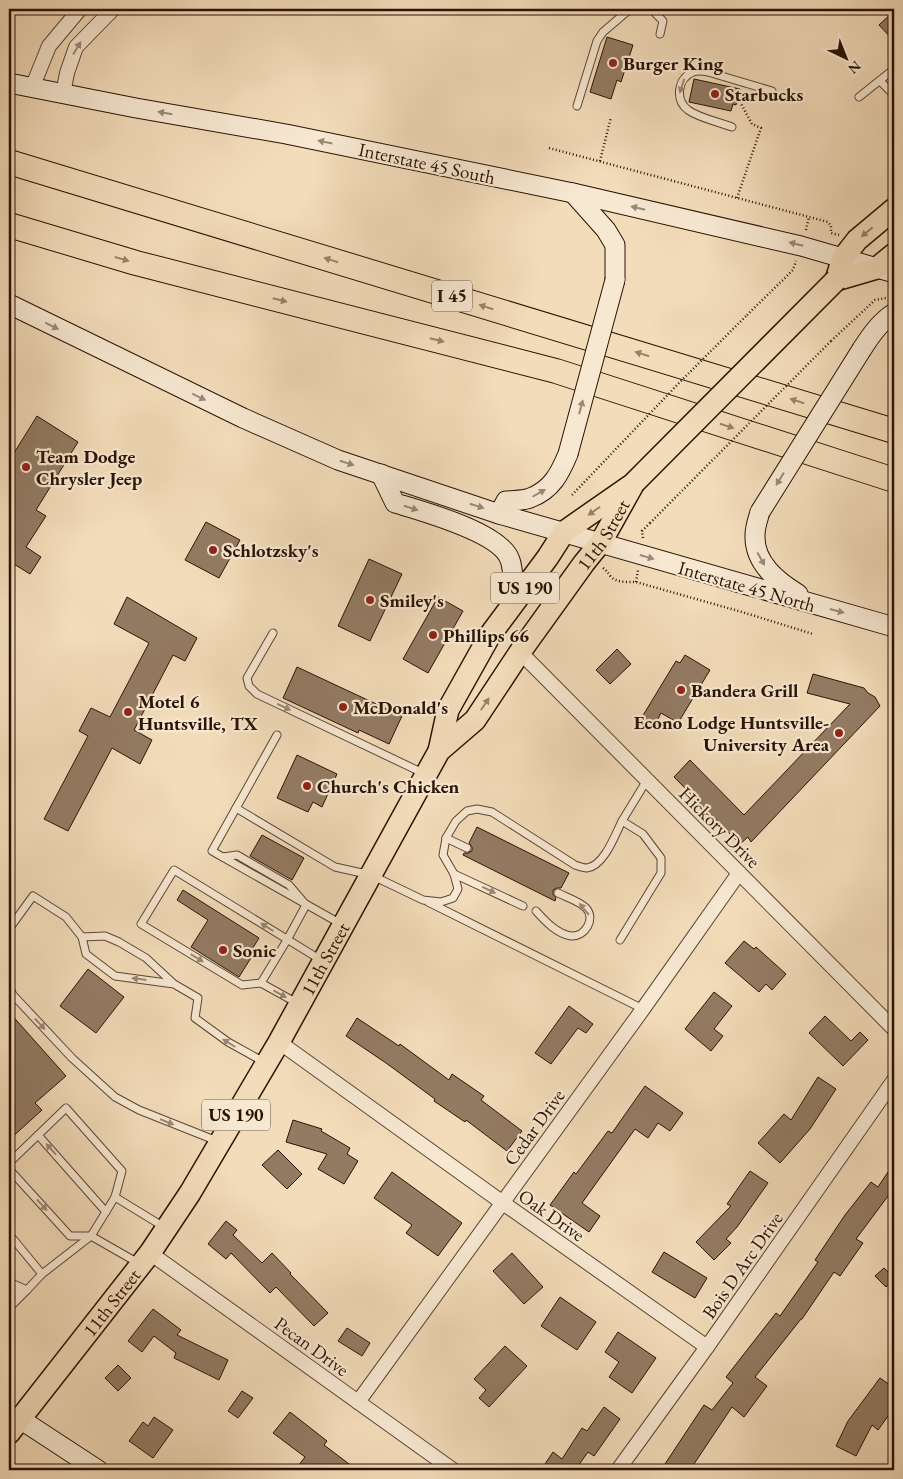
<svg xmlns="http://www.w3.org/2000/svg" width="903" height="1479" font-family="'EB Garamond',serif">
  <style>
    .building { fill: #937b63; stroke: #2b1204 }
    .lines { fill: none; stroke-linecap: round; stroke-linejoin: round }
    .lane-casing { stroke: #5d4432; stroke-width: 9 }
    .street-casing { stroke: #5d4432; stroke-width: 16 }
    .secondary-casing { stroke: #2b1204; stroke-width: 21 }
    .primary-casing { stroke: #2b1204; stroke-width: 24 }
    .highway-casing { stroke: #2b1204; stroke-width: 26 }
    .path { stroke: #2b1204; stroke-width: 2.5; stroke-dasharray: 1 2.5; stroke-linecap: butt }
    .lane { stroke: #f7e8d2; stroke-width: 7 }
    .street { stroke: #f7e8d2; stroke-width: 14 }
    .secondary { stroke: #f7e8d2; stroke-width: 19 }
    .primary { stroke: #f3dcba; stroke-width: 21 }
    .highway { stroke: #f3dcba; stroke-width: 24 }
    .secondary-bridge-casing { stroke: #2b1204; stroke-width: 21; stroke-linecap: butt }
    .primary-bridge-casing { stroke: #2b1204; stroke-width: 24; stroke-linecap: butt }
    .path-bridge { stroke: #2b1204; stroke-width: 2.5; stroke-dasharray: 1 2.5; stroke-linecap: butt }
    .secondary-bridge { stroke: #f7e8d2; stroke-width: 19 }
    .primary-bridge { stroke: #f3dcba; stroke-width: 21 }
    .oneway { fill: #9b8875 }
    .oneway2 { fill: #998168 }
    .poi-dot { fill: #8f2418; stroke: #f7e8d2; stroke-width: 2 }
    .labels { text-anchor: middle; stroke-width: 4.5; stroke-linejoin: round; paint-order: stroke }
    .shield { fill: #f7e8d2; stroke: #685242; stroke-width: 1 }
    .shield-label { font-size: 18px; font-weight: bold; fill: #2b1204 }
    .poi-label { font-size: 19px; font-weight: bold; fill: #2b1204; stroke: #f7e8d2; text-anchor: start }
    .street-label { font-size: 19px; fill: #2b1204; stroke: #f7e8d2 }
  </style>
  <rect width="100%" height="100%" fill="#f3dcba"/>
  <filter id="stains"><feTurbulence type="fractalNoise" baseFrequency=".004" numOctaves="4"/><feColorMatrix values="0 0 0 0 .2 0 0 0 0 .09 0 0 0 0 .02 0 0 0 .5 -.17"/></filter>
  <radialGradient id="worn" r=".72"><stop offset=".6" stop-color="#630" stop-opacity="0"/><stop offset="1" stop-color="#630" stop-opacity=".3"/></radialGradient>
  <g class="building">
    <path d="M894,11v30l-15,-16z"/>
    <path d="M607,37l26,8 -12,37 -4,-2 -6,19 -21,-7z"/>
    <path d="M694,79l46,10 -4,16 -3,-1 -2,7 -42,-9z"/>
    <path d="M37,416l41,26 -42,68 10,6 -20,31 15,10 -11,17 -21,-13v-100z"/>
    <path d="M206,522l34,18 -21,38 -34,-18z"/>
    <path d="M369,559l33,15 -32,67 -32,-15z"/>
    <path d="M127,597l70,41 -12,23 -12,-6 -39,75 18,10 -12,24 -28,-16 -44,83 -24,-12 44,-83 -9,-5 12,-23 19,9 39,-74 -35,-19z"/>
    <path d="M438,597l25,14 -35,62 -25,-14z"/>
    <path d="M617,649l14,15 -21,20 -14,-14z"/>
    <path d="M685,655l25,15 -32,53 -17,-10 -6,12 -13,-8 34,-56 4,2z"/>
    <path d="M297,667l105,49 -13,28 -30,-14 -1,3 -75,-35z"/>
    <path d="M813,674l51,14 4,5 7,4 5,9 -129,136 -3,-5 -8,7 -66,-67 16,-17 54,55 106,-111 -43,-11z"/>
    <path d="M297,755l40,19 -15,33 -9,-5 -5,10 -31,-14z"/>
    <path d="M477,827l92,46 -8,15h-4l-4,2v4l3,4 -1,3 -92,-46 1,-2h4l4,-2v-4l-3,-4z"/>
    <path d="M262,835l42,23 -12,22 -42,-24z"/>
    <path d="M183,890l76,48 -8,13 3,2 -15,24 -48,-30 17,-27 -31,-20z"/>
    <path d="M744,941l10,8 2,-2 30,27 -14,16 -6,-6 -7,8 -34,-29z"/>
    <path d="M88,969l36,28 -28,36 -36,-27z"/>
    <path d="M714,992l18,14 -18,23 9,7 -12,15 -26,-22z"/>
    <path d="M569,1006l24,18 -7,9 -8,-5 -27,36 -16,-11z"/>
    <path d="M9,1012l57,64 -31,27 7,7 -33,30z"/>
    <path d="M825,1016l26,25 9,-9 8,8 -25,26 -34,-33z"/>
    <path d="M357,1018l42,28 1,-2 49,36 3,-6 32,22 -3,4 41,31 -15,20 -41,-31 -1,2 -31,-21 1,-2 -49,-36 -40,-27z"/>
    <path d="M818,1077l18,12 -26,40 -30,34 -22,-20 26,-29 7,6z"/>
    <path d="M645,1086l38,27 -13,18 -12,-8 -10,15 -13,-9 -53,74 18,13 -11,16 -39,-27 24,-33 2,2 32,-43 4,2z"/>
    <path d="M293,1120l29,9 -1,2 29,17 -3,6 11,7 -14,23 -26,-15 9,-15 -41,-12z"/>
    <path d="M278,1150l24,24 -15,15 -25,-24z"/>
    <path d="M894,1163v25l-38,51 7,4 -23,33 -6,-4 -32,47h-1l-46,58 12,9 -23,31 -12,-10 -42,63h-29l43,-65 8,5 21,-27 -7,-6 50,-64 4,3 38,-54 -3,-2 30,-45 26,-33 7,5z"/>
    <path d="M750,1171l18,12 -31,44 -11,12 5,4 -17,17 -18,-18 35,-36 -4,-2z"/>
    <path d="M392,1172l70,51 -24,33 -32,-23 6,-8 -38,-27z"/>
    <path d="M226,1221l11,9 -4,5 29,28 10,-10 19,20 -1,1 38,39 -14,13 -38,-39 -6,6 -39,-40 -5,6 -18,-15z"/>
    <path d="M664,1252l43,26 -12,20 -43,-26z"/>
    <path d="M512,1253l31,34 -19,17 -31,-33z"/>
    <path d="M884,1268l10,10 -8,9 -11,-11z"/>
    <path d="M560,1297l36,25 -19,28 -36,-24z"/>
    <path d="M153,1309l28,21 -4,5 51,25 -9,20 -45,-22 2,-5 -22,-17 -12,16 -14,-11z"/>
    <path d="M347,1328l23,15 -8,13 -24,-15z"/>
    <path d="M618,1332l38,26 -24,35 -23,-16 10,-15 -14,-10z"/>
    <path d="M505,1346l22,20 -38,41 -10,-9 7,-8 -12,-11z"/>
    <path d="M118,1365l13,13 -13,13 -13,-13z"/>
    <path d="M880,1378l14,10v20l-16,22 -6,-5 -16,31 -20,-10 12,-25z"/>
    <path d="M242,1391l11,7 -15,20 -10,-7z"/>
    <path d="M604,1407l16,12 -26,37 -6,-4 -12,17 2,1h-37l12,-18 9,7 20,-31 5,3z"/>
    <path d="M290,1412l37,29 -3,4 33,25h-62l10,-13 -32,-24z"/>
    <path d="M154,1417l19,13 -20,28 -24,-17 14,-19 5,4z"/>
  </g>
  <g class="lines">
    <defs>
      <g id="lane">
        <path d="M651,9l12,12 -3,13"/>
        <path d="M880,81l14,14"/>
        <path d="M859,97l35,-28"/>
        <path d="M577,106l20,-65 6,-9 27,-23"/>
        <path d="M732,127c-13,-5 -33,-9 -44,-17 -13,-10 -11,-31 5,-38 5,-2 10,-1 15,0l64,19"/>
        <path d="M273,633l-26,45 2,8 8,8 168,80"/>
        <path d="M277,735l-65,116 129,73"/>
        <path d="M236,808l99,59 36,8 52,25 18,2 12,-4 5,-9 -4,-15 -11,-19 3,-17 10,-17 11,-10 10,-2 15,3 83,53c3,1 8,3 12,3 17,-2 28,-33 35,-47"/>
        <path d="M446,838l21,10"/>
        <path d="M223,857l14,-2 52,30 17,20 -19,35 -26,43"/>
        <path d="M454,874l69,32"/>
        <path d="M428,902l215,107"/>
        <path d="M536,911c9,10 21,23 35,25 14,1 25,-17 15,-28 -7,-7 -18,-10 -28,-15"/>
        <path d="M9,929l24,-33 33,21 16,20 4,17 29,22 59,8 24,14 -3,20 33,24 36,20"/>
        <path d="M82,937l23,-1 14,6 27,16 27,25"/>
        <path d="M620,940l41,-67v-15l-18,-24 -21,-13 25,-41"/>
        <path d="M9,987l4,8 59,63 43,39 24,13 78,31"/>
        <path d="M297,1003l-36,-20 -19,2 -101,-61 33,-54 147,90"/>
        <path d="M38,1135l68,77"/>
        <path d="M9,1163l57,-55 56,63 -7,26"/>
        <path d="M9,1169l61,67h21"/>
        <path d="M9,1234l33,40"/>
        <path d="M140,1264l-49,-28 24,-39 49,30"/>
        <path d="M9,1282l18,8 -18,18"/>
        <path d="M9,1294l18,-4 15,-16 49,-38"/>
      </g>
      <g id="street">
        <path d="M32,88l17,-42 31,-37"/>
        <path d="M63,94l4,-21 9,-26 37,-38"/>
        <path d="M520,652l374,377"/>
        <path d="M279,1042l224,161 204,144"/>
        <path d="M150,1253l303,217"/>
        <path d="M358,1402l285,-393 96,-136"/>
        <path d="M618,1470l89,-123 187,-267"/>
      </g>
      <g id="secondary">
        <path d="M9,83l127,25 150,26 287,59 228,53 93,27"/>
        <path d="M573,193l33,37 9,15v35"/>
        <path d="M9,304l234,114 95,42 161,54 395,113"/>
        <path d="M862,349c9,-14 18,-27 32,-36"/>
        <path d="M381,474l14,29c26,8 106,29 115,57 4,10 3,30 5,42"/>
        <path d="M760,512c-2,7 -5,15 -5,23 -1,28 22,46 43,59"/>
        <path d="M499,514l7,-13c8,-1 17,0 24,-3 22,-8 30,-25 38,-44"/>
        <path d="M20,1419l78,51"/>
      </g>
      <g id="primary">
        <path d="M836,280l7,-22 14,-18 37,-31"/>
        <path d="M836,280l41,-12 17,-14"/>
        <path d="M439,751l9,-41 42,-75 58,-78 16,-25 66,-46"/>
        <path id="s1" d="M9,1433l141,-180 40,-60 89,-151 160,-291 36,-31 45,-68 64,-89 17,-21 33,-59"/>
      </g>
      <g id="highway">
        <path d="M9,162l885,269"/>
        <path d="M9,225l127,38 420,108 338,109"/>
      </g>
    </defs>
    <use href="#lane" class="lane-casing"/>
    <use href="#street" class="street-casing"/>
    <use href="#secondary" class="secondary-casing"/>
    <use href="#primary" class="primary-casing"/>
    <use href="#highway" class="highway-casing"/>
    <g class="path">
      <path d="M549,148l279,74 3,4v7l8,2"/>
      <path d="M600,161l11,-44"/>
      <path d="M737,198l24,-70 -9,-4 -14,-26"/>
      <path d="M806,230l3,-13"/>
      <path d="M747,315l46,-45 3,-9"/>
      <path d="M831,341l44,-41 11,-2"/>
      <path d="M643,538l-1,-7 8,-8"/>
      <path d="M603,568c4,3 5,5 8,9 7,6 17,5 25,5l106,30 71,22"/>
      <path d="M636,582l2,-12"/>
    </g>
    <use href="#lane" class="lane"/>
    <use href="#street" class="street"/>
    <use href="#secondary" class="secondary"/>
    <use href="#primary" class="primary"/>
    <use href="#highway" class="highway"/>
    <defs>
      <g id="secondary-bridge">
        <path d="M568,454l47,-174"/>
        <path d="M760,512l102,-163"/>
      </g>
      <path id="primary-bridge" d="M634,483l202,-203"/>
    </defs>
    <use href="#secondary-bridge" class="secondary-bridge-casing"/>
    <use href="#primary-bridge" class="primary-bridge-casing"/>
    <g class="path-bridge">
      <path d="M572,495l106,-111 69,-69"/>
      <path d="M650,523l181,-182"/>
    </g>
    <use href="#secondary-bridge" class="secondary-bridge"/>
    <use href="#primary-bridge" class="primary-bridge"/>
  </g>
  <defs><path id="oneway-solid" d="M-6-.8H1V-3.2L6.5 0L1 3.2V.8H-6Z" transform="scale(1.25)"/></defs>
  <g class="oneway">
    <use href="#oneway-solid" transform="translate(77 48) rotate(-59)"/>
    <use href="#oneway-solid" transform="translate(682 86) rotate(108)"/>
    <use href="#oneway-solid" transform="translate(165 113) rotate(-170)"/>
    <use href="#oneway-solid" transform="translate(325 142) rotate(-168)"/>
    <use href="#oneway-solid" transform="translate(638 208) rotate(-167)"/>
    <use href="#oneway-solid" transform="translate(796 244) rotate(-166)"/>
    <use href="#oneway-solid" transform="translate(52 326) rotate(26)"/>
    <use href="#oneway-solid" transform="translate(199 397) rotate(26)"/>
    <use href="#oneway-solid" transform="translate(581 407) rotate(-75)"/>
    <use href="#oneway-solid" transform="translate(347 463) rotate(18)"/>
    <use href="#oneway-solid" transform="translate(780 479) rotate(122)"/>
    <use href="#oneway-solid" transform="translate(539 493) rotate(-30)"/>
    <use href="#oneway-solid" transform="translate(477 506) rotate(18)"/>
    <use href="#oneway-solid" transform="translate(411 508) rotate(18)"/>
    <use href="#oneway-solid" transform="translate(647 557) rotate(16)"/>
    <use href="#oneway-solid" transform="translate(761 559) rotate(61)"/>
    <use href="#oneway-solid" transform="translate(837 611) rotate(15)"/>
    <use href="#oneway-solid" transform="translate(284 707) rotate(25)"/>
    <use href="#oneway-solid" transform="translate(489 890) rotate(25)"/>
    <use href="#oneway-solid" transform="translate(584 909) rotate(-130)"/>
    <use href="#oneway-solid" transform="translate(267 927) rotate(-148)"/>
    <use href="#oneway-solid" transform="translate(197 958) rotate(31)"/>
    <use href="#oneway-solid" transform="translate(139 979) rotate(-173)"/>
    <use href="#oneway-solid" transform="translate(280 994) rotate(29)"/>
    <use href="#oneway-solid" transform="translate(40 1024) rotate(47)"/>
    <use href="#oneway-solid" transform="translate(229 1043) rotate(-148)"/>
    <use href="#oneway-solid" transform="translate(167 1122) rotate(22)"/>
    <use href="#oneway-solid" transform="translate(51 1149) rotate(-132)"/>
    <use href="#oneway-solid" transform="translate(42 1205) rotate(47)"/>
  </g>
  <g class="oneway2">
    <use href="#oneway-solid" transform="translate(867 232) rotate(140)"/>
    <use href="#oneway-solid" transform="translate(122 259) rotate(16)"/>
    <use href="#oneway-solid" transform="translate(331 260) rotate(-163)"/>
    <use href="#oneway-solid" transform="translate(280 300) rotate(14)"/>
    <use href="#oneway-solid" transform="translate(486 307) rotate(-163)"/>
    <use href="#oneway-solid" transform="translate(437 340) rotate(14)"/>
    <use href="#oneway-solid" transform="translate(642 354) rotate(-163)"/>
    <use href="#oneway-solid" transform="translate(797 401) rotate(-163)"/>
    <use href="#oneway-solid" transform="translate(727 426) rotate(18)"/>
    <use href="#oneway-solid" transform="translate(594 511) rotate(145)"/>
    <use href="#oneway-solid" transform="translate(485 704) rotate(-56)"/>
  </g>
  <g class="poi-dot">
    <circle cx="613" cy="63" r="5"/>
    <circle cx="715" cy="94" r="5"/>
    <circle cx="26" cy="467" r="5"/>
    <circle cx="213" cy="550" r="5"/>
    <circle cx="370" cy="600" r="5"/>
    <circle cx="433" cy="635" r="5"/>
    <circle cx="681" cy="690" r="5"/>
    <circle cx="343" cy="707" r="5"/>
    <circle cx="128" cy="712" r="5"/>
    <circle cx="839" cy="733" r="5"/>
    <circle cx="307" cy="786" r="5"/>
    <circle cx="223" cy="950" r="5"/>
  </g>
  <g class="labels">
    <g class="shield">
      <rect x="432" y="280.5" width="40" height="31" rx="4"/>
      <rect x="491" y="572.5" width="68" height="31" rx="4"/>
      <rect x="202" y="1099.5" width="68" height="31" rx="4"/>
    </g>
    <g class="shield-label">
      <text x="452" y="302">I 45</text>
      <text x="525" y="594">US 190</text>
      <text x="236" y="1121">US 190</text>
    </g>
    <g class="poi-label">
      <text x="623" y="70">Burger King</text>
      <text x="725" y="101">Starbucks</text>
      <text x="36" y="463">Team Dodge<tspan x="36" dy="22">Chrysler Jeep</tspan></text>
      <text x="223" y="557">Schlotzsky's</text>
      <text x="380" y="607">Smiley's</text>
      <text x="443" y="642">Phillips 66</text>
      <text x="691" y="697">Bandera Grill</text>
      <text x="138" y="708">Motel 6<tspan x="138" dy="22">Huntsville, TX</tspan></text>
      <text x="353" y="714">McDonald's</text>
      <text x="829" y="729" text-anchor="end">Econo Lodge Huntsville-<tspan x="829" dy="22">University Area</tspan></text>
      <text x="317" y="793">Church's Chicken</text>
      <text x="233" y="957">Sonic</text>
    </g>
    <g class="street-label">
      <text transform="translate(427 163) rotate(12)" y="7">Interstate 45 South</text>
      <text dy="7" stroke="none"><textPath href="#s1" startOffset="1081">11th Street</textPath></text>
      <text transform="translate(747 586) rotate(16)" y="7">Interstate 45 North</text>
      <text transform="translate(720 827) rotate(45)" y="7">Hickory Drive</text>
      <text dy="7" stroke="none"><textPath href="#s1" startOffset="571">11th Street</textPath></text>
      <text transform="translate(534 1127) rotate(-54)" y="7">Cedar Drive</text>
      <text transform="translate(552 1215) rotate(35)" y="7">Oak Drive</text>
      <text transform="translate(742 1265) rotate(-55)" y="7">Bois D Arc Drive</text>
      <text dy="7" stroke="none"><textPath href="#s1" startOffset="166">11th Street</textPath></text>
      <text transform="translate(312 1346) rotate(36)" y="7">Pecan Drive</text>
    </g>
  </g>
  <rect width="903" height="1479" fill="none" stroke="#f3dcba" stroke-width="30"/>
  <rect x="10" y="10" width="883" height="1459" fill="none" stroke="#2b1204" stroke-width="2.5"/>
  <rect x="15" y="15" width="873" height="1449" fill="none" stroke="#2b1204"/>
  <g transform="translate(846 58) rotate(137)" stroke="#f7e8d2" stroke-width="4" paint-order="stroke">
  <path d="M0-4L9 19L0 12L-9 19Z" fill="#2b1204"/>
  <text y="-8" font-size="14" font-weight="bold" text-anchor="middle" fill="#2b1204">N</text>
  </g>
  <rect width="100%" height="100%" filter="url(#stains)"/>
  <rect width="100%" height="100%" fill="url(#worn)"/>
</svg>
